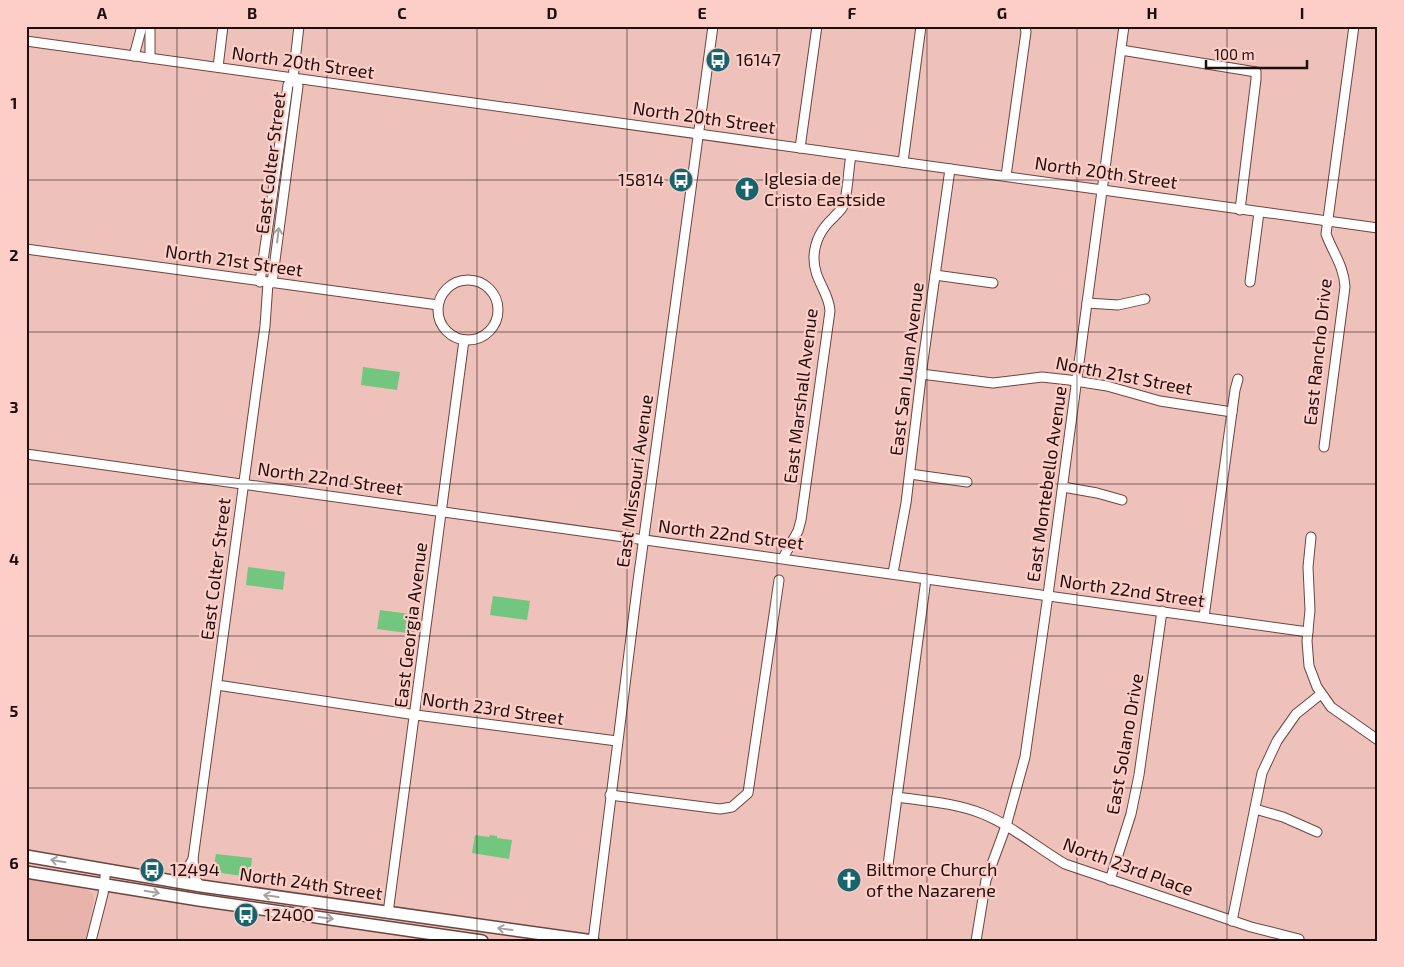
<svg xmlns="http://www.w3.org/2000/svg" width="1404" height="967" font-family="'Exo 2',sans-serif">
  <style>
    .built { fill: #e8b3ab }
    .green { fill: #72c67f }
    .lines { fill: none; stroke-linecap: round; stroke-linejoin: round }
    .minor-casing { stroke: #6c4540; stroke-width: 11 }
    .major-casing { stroke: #6c4540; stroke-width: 14 }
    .minor { stroke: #fff; stroke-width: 9 }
    .major { stroke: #fff; stroke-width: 11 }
    .oneway { stroke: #a59f9e }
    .grid { fill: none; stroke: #1e0f0d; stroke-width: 1; stroke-opacity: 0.55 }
    .labels { text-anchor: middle; stroke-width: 4.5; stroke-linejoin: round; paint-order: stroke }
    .poi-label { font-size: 18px; fill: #1e0f0d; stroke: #fdcec7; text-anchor: start }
    .street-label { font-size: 18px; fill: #1e0f0d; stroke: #fdcec7 }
    .neatline { fill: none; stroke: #1e0f0d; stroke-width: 2 }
    .grid-label { font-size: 16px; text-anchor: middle; font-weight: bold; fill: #1e0f0d }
  </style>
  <rect width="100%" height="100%" fill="#efc1bb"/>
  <path class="built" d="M26,879l59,10 7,4 2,7 -8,41h-60z"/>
  <g class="green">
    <path d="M363,367l37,5 -3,18 -36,-5z"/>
    <path d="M248,567l37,5 -2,18 -37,-5z"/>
    <path d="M493,596l37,5 -3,19 -37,-5z"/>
    <path d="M380,610l37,5 -2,19 -38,-5z"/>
    <path d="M475,835l14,2 1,-2 7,1v2l15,2 -3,19 -37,-6z"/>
    <path d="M216,854l36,4 -2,19 -37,-5z"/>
  </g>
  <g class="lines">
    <defs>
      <g id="minor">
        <path d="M150,26v32"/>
        <path d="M26,41l1352,187"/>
        <path d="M1121,50l135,22v7l-16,131"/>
        <path d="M134,56l8,-30"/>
        <path d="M218,67l5,-41"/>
        <path d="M800,148l17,-122"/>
        <path d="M903,162l18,-136"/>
        <path d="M1006,176l20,-144 -1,-6"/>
        <path d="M26,249l412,56"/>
        <path d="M935,275l58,8"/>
        <circle cx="468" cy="310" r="30"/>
        <path d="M260,282l28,-197 5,-7 6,-52"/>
        <path d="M1250,282l9,-70"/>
        <path d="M272,283l26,-197 -5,-8"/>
        <path d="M1087,303l31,2 27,-6"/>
        <path d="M921,374l72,9 49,-6 27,3 38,6 53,15 72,11"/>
        <path d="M1324,447l21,-160c-1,-21 -12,-34 -19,-53l28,-208"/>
        <path d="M26,454l1282,178"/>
        <path d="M910,474l57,8"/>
        <path d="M1063,487l34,6 25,7"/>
        <path d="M1311,537l-3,30 2,43 -3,31 2,25 8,21 14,20 47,33"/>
        <path d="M783,558l15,-27 3,-11 29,-209c-1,-20 -17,-31 -16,-55 1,-16 8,-28 19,-38 3,-4 8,-7 10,-12 5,-11 5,-36 8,-50"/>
        <path d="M893,573l13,-70 17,-142 27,-192"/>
        <path d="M1204,617l31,-227 3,-11"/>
        <path d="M217,685l199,30 201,26"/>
        <path d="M610,795l110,14 12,-2 16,-14 31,-213"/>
        <path d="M897,797c28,4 59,6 86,17 28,11 56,35 82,50l186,63 48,12"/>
        <path d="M1255,809l28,8 34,15"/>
        <path d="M888,865l38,-286"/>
        <path d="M1110,880l21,-66 8,-39 23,-164"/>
        <path d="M177,882l6,-5 10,-18"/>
        <path d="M201,886l-6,-6 -2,-21 72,-533 3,-43"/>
        <path d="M388,913l76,-573"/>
        <path d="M1232,921l30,-148 15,-32 19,-27 25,-20"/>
        <path d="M91,941l12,-47 3,-25"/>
        <path d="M593,941l45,-360 75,-555"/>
        <path d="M976,941l10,-61 20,-54 19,-69 23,-162 76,-569"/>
      </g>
      <g id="major">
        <path d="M26,856l175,30 392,55"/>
        <path d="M26,872l173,28 283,41"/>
      </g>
    </defs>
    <use href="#minor" class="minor-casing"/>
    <use href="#major" class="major-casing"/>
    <use href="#minor" class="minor"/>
    <use href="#major" class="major"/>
  </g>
  <defs><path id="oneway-shaft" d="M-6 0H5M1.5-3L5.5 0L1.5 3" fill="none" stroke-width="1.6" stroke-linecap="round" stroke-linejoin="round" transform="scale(1.25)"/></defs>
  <g class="oneway">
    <use href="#oneway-shaft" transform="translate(278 235) rotate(-83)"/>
    <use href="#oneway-shaft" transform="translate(58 861) rotate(-171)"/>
    <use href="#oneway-shaft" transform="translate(152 892) rotate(10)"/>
    <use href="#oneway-shaft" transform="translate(271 896) rotate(-172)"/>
    <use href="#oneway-shaft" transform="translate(326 918) rotate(8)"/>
    <use href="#oneway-shaft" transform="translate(505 929) rotate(-172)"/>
  </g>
  <path class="grid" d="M177,26v915M327,26v915M477,26v915M627,26v915M777,26v915M927,26v915M1077,26v915M1227,26v915M26,180h1352M26,332h1352M26,484h1352M26,636h1352M26,788h1352"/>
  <defs>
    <symbol id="bus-disc" viewBox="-11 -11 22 22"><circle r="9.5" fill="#17646d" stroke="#fdcec7"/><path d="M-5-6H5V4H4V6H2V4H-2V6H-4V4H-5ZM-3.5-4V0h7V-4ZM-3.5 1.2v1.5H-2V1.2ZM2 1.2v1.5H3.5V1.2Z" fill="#fff"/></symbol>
    <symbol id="church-disc" viewBox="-11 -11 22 22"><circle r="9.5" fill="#17646d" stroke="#fdcec7"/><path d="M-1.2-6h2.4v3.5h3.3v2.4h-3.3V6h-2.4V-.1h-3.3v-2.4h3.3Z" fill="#fff"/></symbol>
  </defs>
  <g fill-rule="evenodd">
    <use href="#bus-disc" x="704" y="46" width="28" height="28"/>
    <use href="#bus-disc" x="667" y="166" width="28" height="28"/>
    <use href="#church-disc" x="733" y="175" width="28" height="28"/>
    <use href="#bus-disc" x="138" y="856" width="28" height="28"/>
    <use href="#church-disc" x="835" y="866" width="28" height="28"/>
    <use href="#bus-disc" x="232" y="901" width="28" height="28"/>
  </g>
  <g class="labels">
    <g class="poi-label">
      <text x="736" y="66">16147</text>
      <text x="764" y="185">Iglesia de<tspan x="764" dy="21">Cristo Eastside</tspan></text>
      <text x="664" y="186" text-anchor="end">15814</text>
      <text x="170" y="876">12494</text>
      <text x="866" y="876">Biltmore Church<tspan x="866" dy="21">of the Nazarene</tspan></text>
      <text x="264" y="921">12400</text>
    </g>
    <g class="street-label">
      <text transform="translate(303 63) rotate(8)" y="6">North 20th Street</text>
      <text transform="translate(704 118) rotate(8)" y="6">North 20th Street</text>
      <text transform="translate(271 163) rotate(-83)" y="6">East Colter Street</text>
      <text transform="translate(1106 173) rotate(8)" y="6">North 20th Street</text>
      <text transform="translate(234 261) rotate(8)" y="6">North 21st Street</text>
      <text transform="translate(1318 352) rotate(-84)" y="6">East Rancho Drive</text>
      <text transform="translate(907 369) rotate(-83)" y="6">East San Juan Avenue</text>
      <text transform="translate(1124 376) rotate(11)" y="6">North 21st Street</text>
      <text transform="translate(801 396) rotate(-83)" y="6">East Marshall Avenue</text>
      <text transform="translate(330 479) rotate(8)" y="6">North 22nd Street</text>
      <text transform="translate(635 481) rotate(-82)" y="6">East Missouri Avenue</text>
      <text transform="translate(1047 484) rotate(-82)" y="6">East Montebello Avenue</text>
      <text transform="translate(731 535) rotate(7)" y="6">North 22nd Street</text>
      <text transform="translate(216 569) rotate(-83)" y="6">East Colter Street</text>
      <text transform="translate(1132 591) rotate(8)" y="6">North 22nd Street</text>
      <text transform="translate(411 625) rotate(-83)" y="6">East Georgia Avenue</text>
      <text transform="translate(493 709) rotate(8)" y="6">North 23rd Street</text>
      <text transform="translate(1125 744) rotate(-80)" y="6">East Solano Drive</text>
      <text transform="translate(1128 867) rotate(20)" y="6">North 23rd Place</text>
      <text transform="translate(311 884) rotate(8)" y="6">North 24th Street</text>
    </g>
  </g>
  <rect width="1404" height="967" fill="none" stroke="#fdcec7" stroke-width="55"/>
  <path d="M1206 60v8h101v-8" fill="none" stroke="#1e0f0d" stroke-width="2.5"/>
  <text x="1214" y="60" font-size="15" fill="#1e0f0d" stroke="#fdcec7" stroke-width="4" paint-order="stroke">100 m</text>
  <rect x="28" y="28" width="1348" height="912" class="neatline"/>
  <g class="grid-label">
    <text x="102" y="19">A</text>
    <text x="252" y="19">B</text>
    <text x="402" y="19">C</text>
    <text x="552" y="19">D</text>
    <text x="702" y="19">E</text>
    <text x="852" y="19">F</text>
    <text x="1002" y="19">G</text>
    <text x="1152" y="19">H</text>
    <text x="1302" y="19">I</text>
    <text x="14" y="109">1</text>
    <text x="14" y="261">2</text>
    <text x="14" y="413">3</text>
    <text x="14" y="565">4</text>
    <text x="14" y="717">5</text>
    <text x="14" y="869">6</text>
  </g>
</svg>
